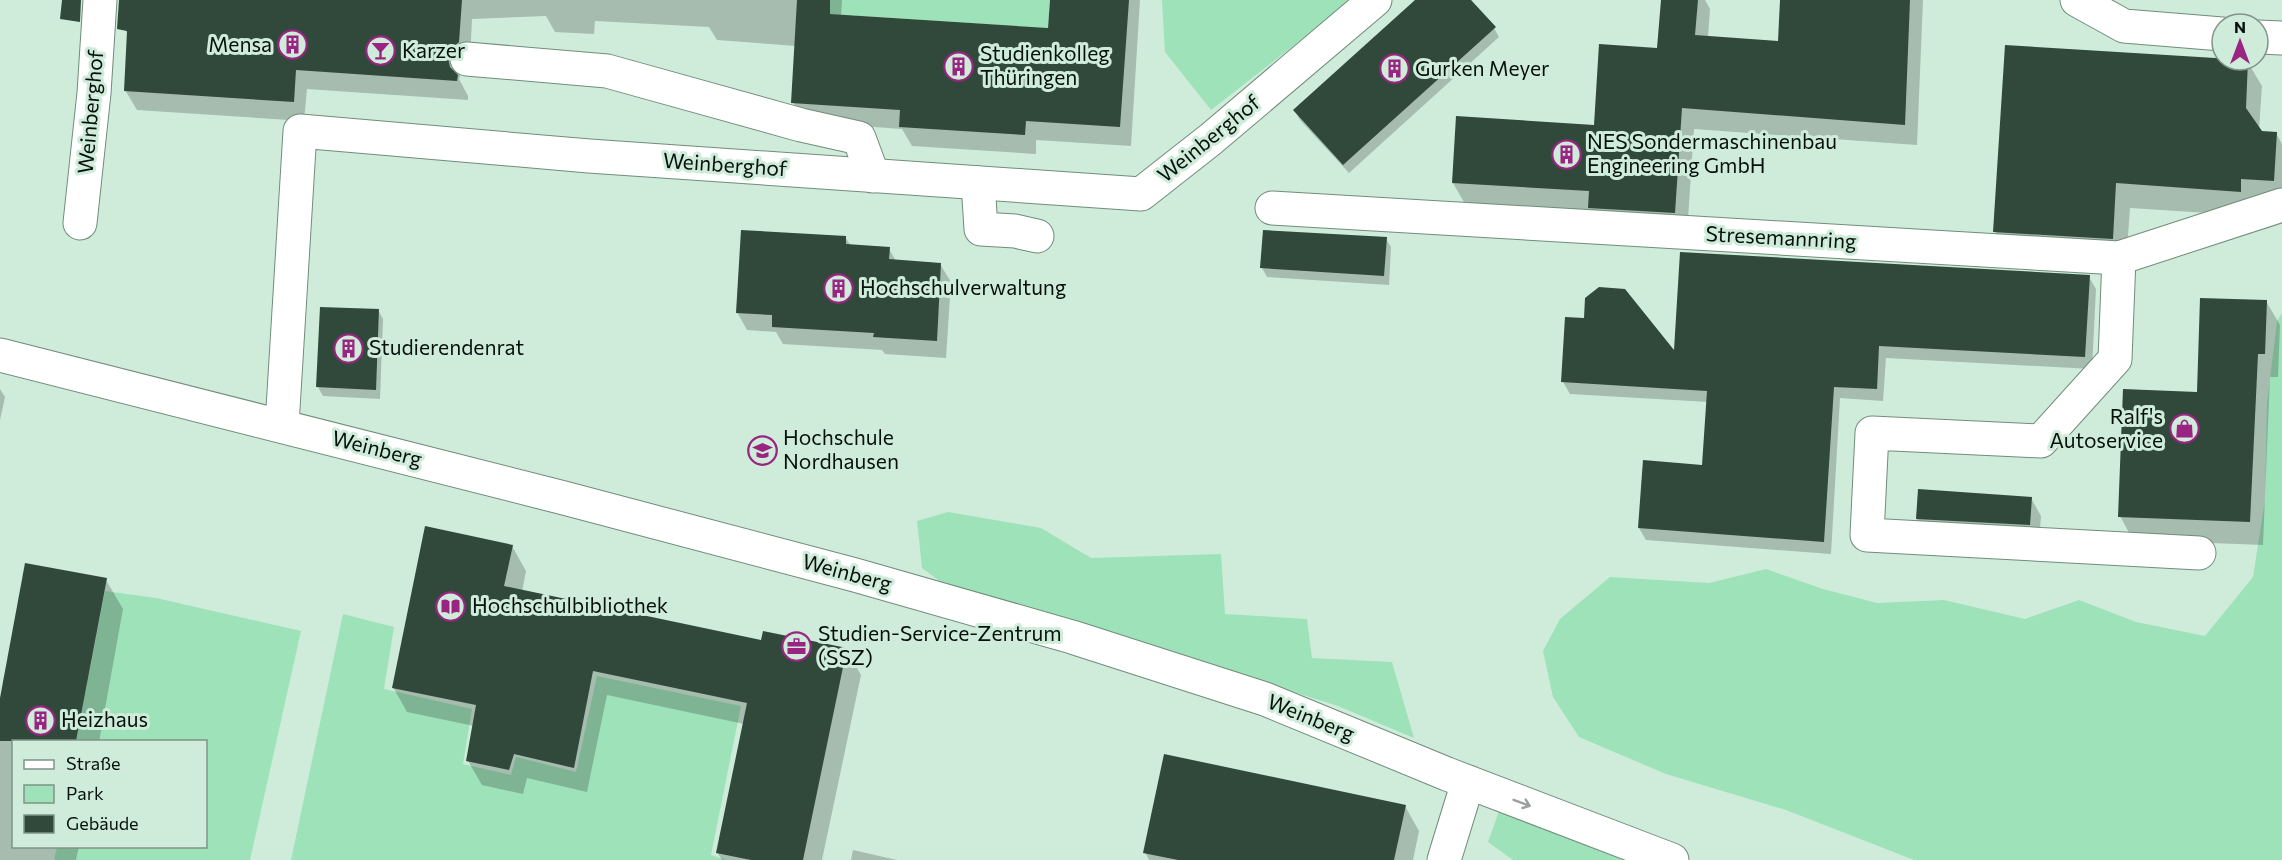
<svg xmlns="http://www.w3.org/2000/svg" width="2282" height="860" font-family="Commissioner,sans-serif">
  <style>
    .green { fill: #9ee2b9 }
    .shadow { fill: #0003 }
    .building { fill: #30493a }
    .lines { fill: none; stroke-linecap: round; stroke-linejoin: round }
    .minor-casing { stroke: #718c7b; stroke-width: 35 }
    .minor { stroke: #fff; stroke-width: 33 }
    .oneway { stroke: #9ca09d }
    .labels { text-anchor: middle; stroke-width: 6; stroke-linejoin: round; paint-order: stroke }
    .poi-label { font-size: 21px; fill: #07110b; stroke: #cfecda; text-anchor: start }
    .street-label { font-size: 21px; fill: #07110b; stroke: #cfecda }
  </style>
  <rect width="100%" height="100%" fill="#cfecda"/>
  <g class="green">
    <path d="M830,0h220l-2,28 -218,-14z"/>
    <path d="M1162,0h190l-141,110 -46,-58z"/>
    <path d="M2282,313v547h-368l-128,-50 -120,-36 -87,-37 -26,-40 -10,-46 17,-32 50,-42 99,6 57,-14 57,20 54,14 67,-3 81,19 54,-19 57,22 69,14 48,-59 12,-77 2,-97 10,-82z"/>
    <path d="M948,512l93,16 50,30 130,-4 4,60 82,5 5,39 80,4 22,76 -76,-32 -208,-66 -177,-49 -31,-23 -5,-47z"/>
    <path d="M105,591l51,7 145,33 -51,229h-196l3,-13 149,-1v-104l-130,-1z"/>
    <path d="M343,614l51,13 -10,62 88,20 -9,55 48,11 5,-18 60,15 21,-96 144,30 -30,149 16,5h-436z"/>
    <path d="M1502,803l123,57h-112l-25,-18z"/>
  </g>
  <g class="shadow">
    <path d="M127,0h715l-1,17 209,13 2,-30h88l-9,146 -95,-6v14l-124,-8 -10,-17 -98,-7 -11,-20 3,-56 -79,-6 -8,-13 -114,-6 -1,13 -39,-2 -9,-16 -74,3 -2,43 -8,7 -3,10 9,17v4l-161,-11 -3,32 -167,-11 -12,-20 4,-54 -4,-7z"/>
    <path d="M1417,0h52l25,28 5,9 -150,136 -49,-53 -5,-9z"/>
    <path d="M1662,0h43l5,9 -2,28 72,6 2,-43h141l-6,145 -223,-16 -7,105 -222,-30 -12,-21 142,-57 63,-77z"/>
    <path d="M2247,61l15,25 -3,44 2,2 15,1 6,11v61l-28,11 -124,-8 -4,55 -117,-7 -14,-25z"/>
    <path d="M845,237l6,9 38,3 7,12 44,3 11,18 -5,76 -61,-4 -3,-4 -99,-6 -7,-12 -29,-2 -10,-18z"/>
    <path d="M1386,239l5,8 -2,38 -122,-8 -5,-9z"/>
    <path d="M2089,277l7,12 -4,80 -206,-11 -3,43 -43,-3 -9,156 -185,-14 -7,-12 65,-61 4,-65 -138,-8 -7,-12 112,-28z"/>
    <path d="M2266,301l14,24 -2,52h-8l-7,168 -130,-5 -13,-24 78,-123z"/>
    <path d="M378,310l5,9 -3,80 -57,-3 -5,-9z"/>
    <path d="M0,389l5,8 -5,23z"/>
    <path d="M2031,498l10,18 -2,26 -112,-6 -10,-17z"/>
    <path d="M512,546l14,25 -4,21 240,50 85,8 14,25 -39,185h-100l-5,-8 27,-128 -137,-29 -20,97 -60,-14 -4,16 -41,-9 -14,-24 6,-35 -67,-14 -14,-25z"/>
    <path d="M106,580l17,29 -24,133h-85v104h65l-3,14h-76v-154z"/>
    <path d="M1405,806l14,25 -6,29h-264l-4,-8z"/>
    <path d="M853,850l44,10h-46z"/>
  </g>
  <g class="building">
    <path d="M62,0h19l-1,22 -20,-3z"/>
    <path d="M119,0h343l-3,42 -8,7 -3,9 2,9 8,8 -1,6 -161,-11 -2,32 -170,-11 3,-60 -10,-2z"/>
    <path d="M797,0h33v14l218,14 2,-28h79l-9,127 -94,-6 -1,14 -126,-8 1,-17 -109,-7z"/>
    <path d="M1415,0h56l25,27 -153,138 -50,-55z"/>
    <path d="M1661,0h37l-3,35 83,6 2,-41h130l-5,125 -223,-17 -7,105 -87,-5 1,-17 -137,-8 4,-67 138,9 5,-81 58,4z"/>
    <path d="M2005,45l243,15 -2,48 16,23 15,1 -3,49 -33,-2v13l-125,-9 -3,56 -120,-7z"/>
    <path d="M741,230l105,6v8l44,3 -1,12 52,4 -4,78 -64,-4 1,-4 -102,-6v-12l-36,-2z"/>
    <path d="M1263,230l124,7 -3,39 -124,-8z"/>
    <path d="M1680,252l410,23 -5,82 -206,-11 -2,43 -43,-2 -10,155 -186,-14 5,-68 59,5 5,-74 -146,-9 4,-65 19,1 1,-20 14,-11 26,2 49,61z"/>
    <path d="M2200,298l67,2 -2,54h-7l-8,168 -132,-5 5,-128 74,3z"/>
    <path d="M320,307l59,2 -3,81 -60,-3z"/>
    <path d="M1918,489l114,8 -2,28 -114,-6z"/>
    <path d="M425,526l88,19 -9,41 257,54 2,-9 84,17 -44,212h-52l-35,-7 31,-150 -154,-32 -19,97 -60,-14 -5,16 -43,-9 10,-56 -84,-17z"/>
    <path d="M25,563l82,15 -31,163h-76v-43z"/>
    <path d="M1164,754l242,51 -12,55h-216l-35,-7z"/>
  </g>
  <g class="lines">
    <defs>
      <g id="minor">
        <path d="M2077,0l47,26 98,8"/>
        <path d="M2258,37l24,1"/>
        <path d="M467,59l140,12 194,54 58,13 14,38"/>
        <path d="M978,183l3,46 34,2 22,5"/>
        <path d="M1272,208l847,50 163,-53"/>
        <path d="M80,223l14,-130 6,-93"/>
        <path d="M2119,258l-4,101 -74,82 -169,-8 -5,102 332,18"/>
        <path d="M0,355l564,143 291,77 217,62 193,62 182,75 225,86"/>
        <path d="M282,425l18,-294 289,25 552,38 70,-55 164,-139"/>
        <path d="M1444,860l24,-78"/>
      </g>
    </defs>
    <use href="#minor" class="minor-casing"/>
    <use href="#minor" class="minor"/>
  </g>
  <defs><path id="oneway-shaft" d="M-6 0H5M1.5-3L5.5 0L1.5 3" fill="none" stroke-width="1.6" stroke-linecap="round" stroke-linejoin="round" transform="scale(1.5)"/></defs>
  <use class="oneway" href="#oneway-shaft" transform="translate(1522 803) rotate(21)"/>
  <defs>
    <symbol id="building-ring" viewBox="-11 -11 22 22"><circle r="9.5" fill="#cfecda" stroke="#992481" stroke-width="1.5"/><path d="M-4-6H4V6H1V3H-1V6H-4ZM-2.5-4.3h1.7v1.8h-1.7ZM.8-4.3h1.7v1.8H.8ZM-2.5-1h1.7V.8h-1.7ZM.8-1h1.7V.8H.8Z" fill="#992481"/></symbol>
    <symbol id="bar-ring" viewBox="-11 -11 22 22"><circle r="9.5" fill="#cfecda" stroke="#992481" stroke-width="1.5"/><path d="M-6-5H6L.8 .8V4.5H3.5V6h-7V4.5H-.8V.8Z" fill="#992481"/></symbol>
    <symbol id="shop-ring" viewBox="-11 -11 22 22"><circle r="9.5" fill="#cfecda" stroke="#992481" stroke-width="1.5"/><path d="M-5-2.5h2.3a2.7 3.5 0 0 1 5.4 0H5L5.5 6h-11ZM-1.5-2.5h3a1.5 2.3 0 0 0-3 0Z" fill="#992481"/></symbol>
    <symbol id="university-ring" viewBox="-11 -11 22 22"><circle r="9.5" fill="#cfecda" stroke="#992481" stroke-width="1.5"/><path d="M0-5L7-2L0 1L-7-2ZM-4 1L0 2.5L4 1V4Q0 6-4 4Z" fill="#992481"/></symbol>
    <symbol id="library-ring" viewBox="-11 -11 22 22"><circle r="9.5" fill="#cfecda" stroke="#992481" stroke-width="1.5"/><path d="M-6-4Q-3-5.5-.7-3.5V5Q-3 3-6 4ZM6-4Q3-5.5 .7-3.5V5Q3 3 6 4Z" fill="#992481"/></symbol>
    <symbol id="office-ring" viewBox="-11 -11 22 22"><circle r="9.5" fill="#cfecda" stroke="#992481" stroke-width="1.5"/><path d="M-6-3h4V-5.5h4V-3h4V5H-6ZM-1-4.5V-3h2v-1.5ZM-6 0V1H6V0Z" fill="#992481"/></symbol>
  </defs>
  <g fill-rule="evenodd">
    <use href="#building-ring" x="276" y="28" width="33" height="33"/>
    <use href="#bar-ring" x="364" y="34" width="33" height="33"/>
    <use href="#building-ring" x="942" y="50" width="33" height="33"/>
    <use href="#building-ring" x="1378" y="52" width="33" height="33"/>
    <use href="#building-ring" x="1550" y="138" width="33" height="33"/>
    <use href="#building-ring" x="822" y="272" width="33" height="33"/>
    <use href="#building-ring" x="332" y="332" width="33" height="33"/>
    <use href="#shop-ring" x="2168" y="412" width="33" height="33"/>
    <use href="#university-ring" x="746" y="434" width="33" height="33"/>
    <use href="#library-ring" x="434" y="590" width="33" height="33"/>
    <use href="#office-ring" x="780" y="630" width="33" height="33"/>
    <use href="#building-ring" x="24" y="704" width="33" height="33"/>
  </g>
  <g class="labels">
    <g class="poi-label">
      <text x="272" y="52" text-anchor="end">Mensa</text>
      <text x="402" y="58">Karzer</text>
      <text x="980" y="61">Studienkolleg<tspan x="980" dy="24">Thüringen</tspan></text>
      <text x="1415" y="76">Gurken Meyer</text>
      <text x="1587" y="149">NES Sondermaschinenbau<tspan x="1587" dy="24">Engineering GmbH</tspan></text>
      <text x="860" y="295">Hochschulverwaltung</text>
      <text x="369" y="355">Studierendenrat</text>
      <text x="2163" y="424" text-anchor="end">Ralf's<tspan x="2163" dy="24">Autoservice</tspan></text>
      <text x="783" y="445">Hochschule<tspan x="783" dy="24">Nordhausen</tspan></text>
      <text x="472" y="613">Hochschulbibliothek</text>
      <text x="818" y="641">Studien-Service-Zentrum<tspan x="818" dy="24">(SSZ)</tspan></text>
      <text x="61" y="727">Heizhaus</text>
    </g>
    <g class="street-label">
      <text transform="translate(91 112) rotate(-85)" y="7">Weinberghof</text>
      <text transform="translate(1209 139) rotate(-39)" y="7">Weinberghof</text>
      <text transform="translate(725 165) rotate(4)" y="7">Weinberghof</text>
      <text transform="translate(1781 238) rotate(3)" y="7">Stresemannring</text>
      <text transform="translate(377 449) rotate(14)" y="7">Weinberg</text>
      <text transform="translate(847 573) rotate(15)" y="7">Weinberg</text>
      <text transform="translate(1311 718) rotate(22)" y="7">Weinberg</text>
    </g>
  </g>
  <rect x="12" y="740" width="195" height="108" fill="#cfecda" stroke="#7f9487" stroke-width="1.5"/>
  <rect x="24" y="760" width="30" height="9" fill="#ffffff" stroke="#7f9487" stroke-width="1.5"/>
  <text x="66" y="770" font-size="18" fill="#07110b">Straße</text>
  <rect x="24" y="785" width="30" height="18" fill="#9ee2b9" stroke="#7f9487" stroke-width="1.5"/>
  <text x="66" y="800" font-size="18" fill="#07110b">Park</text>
  <rect x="24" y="815" width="30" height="18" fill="#30493a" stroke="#7f9487" stroke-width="1.5"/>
  <text x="66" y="830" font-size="18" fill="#07110b">Gebäude</text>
  <g transform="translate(2240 42)"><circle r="28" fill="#cfecda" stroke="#7f9487" stroke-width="1.5"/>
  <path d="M0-4.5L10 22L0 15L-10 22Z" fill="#992481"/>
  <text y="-9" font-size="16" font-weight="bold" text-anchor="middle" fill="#07110b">N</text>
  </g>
</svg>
